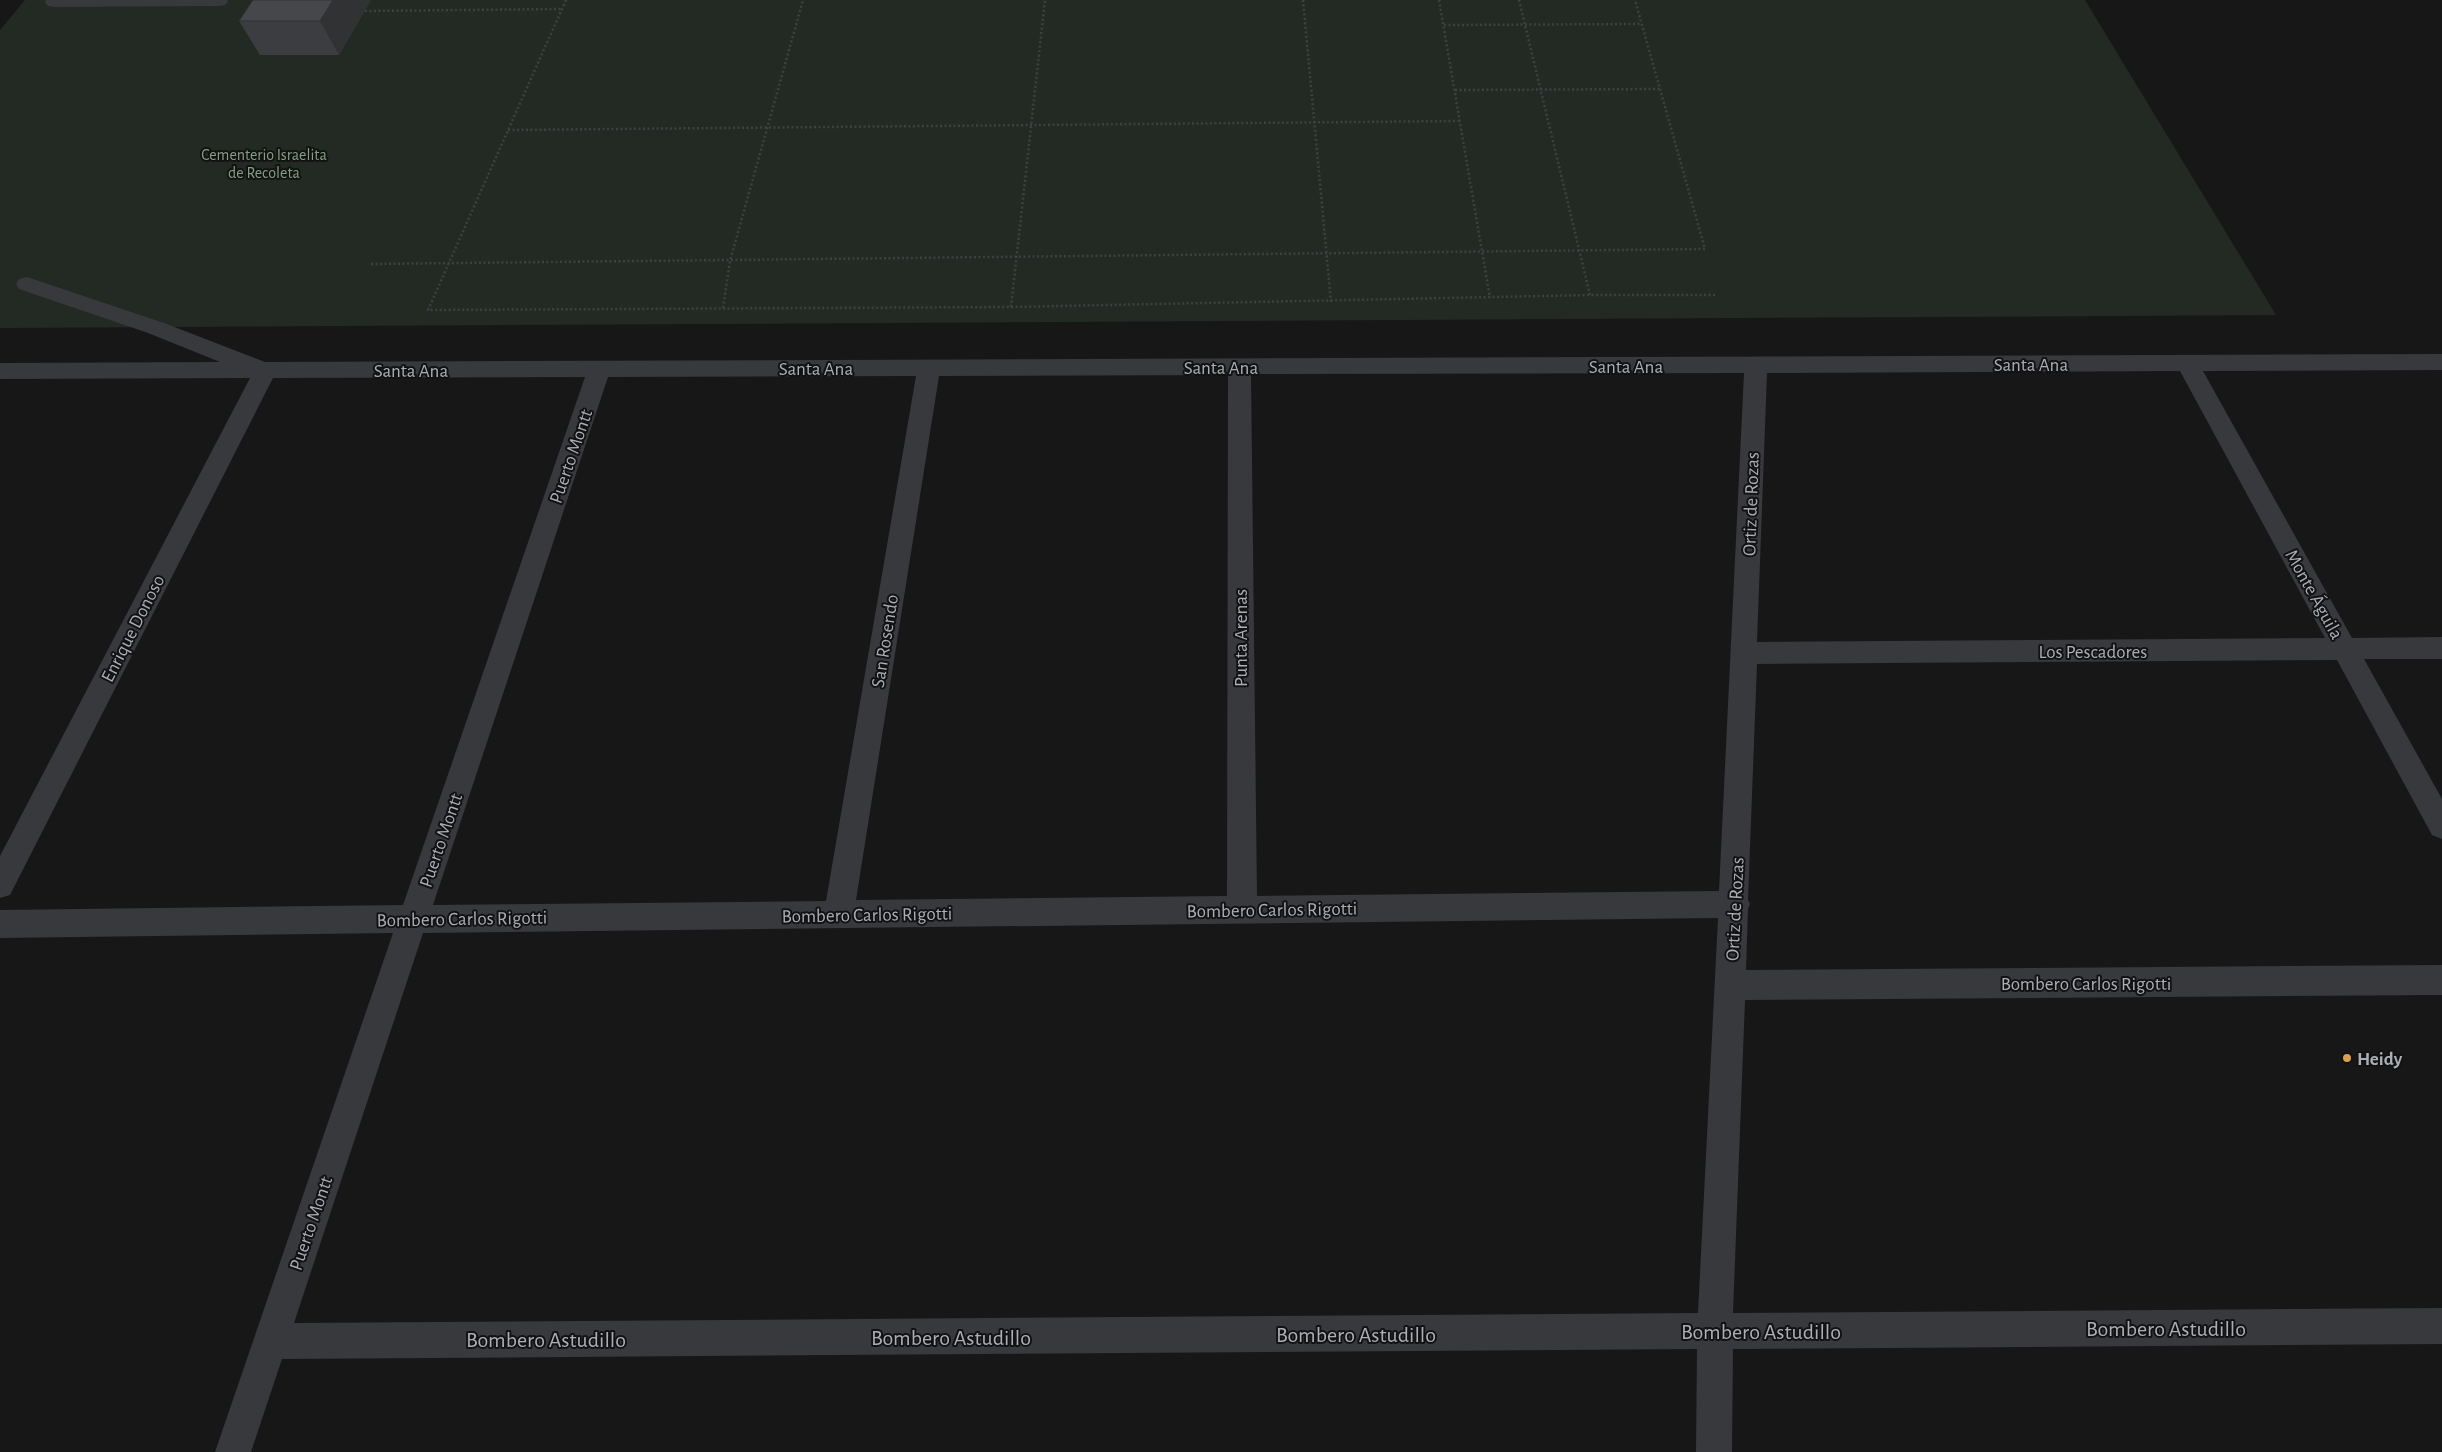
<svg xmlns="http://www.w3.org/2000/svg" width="2442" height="1452" font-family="'Alegreya Sans',sans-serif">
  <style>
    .green { fill: #232a23 }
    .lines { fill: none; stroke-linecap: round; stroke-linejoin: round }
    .path { stroke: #3e4043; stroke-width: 2.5; stroke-dasharray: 2 2.5; stroke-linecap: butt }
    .minor { fill: #38393d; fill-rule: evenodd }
    .wall { fill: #3c3d40 }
    .shaded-wall { fill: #313234 }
    .building { fill: #46474a; stroke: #313234 }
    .poi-dot { fill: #dca04b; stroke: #121213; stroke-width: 2 }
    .labels { text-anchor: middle; stroke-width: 4; stroke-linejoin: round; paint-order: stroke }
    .far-park-label { font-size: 16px; fill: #849f84; stroke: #121213 }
    .street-label { font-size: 19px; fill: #aaafb6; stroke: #121213 }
    .poi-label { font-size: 19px; font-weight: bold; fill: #aaafb6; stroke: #121213; text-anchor: start }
    .near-street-label { font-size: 22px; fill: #aaafb6; stroke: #121213 }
  </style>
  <rect width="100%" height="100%" fill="#171718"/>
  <path class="green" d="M25,0h2060l191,315 -2276,13v-298z"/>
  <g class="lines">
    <g class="path">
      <path d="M566,0l-138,310 583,-3 579,-12h126"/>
      <path d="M1303,0l28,302"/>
      <path d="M1439,0l51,298"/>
      <path d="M1519,0l71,295"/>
      <path d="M365,11l196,-2"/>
      <path d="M1444,25l198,-1"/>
      <path d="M1455,90l205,-1"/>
      <path d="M508,130l951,-9"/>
      <path d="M371,264l1334,-15 -70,-249"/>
      <path d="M1011,307l34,-307"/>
      <path d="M723,308l7,-47 73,-261"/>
    </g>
    <g class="minor">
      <path d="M46,0h181l1,1 -3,4 -6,1 -165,1 -6,-1 -3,-4z"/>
      <path d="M27,277l137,46 101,39 2177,-8v16l-239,1 149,267 90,-1v22h-78l78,140v40l-10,-4 -95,-175 -580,4 -9,236 2,4 -2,5 -2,61 696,-5v30l-697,5 -12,313 709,-5v36l-709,5 -1,103h-36l1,-103 -1415,10 -31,93h-36l178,-519 -393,5v-28l403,-5 182,-528 -312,1 -263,517 -10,3v-42l250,-478 -250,1v-16l220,-1 -72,-29 -129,-44 -3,-5 3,-5zM2180,371l145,267 -568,4 10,-269zM1744,373l-25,518 -462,5 -6,-522zM1228,375l-1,521 -371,4 83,-524zM916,376l-90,525 -393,4 175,-528zM1718,918l-20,395 -1404,10 129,-390z"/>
    </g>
  </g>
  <path class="wall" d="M371,0l-32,55h-79l-21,-34z"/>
  <path class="shaded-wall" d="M333,0h38l-32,55 -19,-34z"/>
  <path class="building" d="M253,0h80l-13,21h-81z"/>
  <circle class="poi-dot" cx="2347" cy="1058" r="5"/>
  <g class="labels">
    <g class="far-park-label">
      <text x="264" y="160">Cementerio Israelita<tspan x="264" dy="18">de Recoleta</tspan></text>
    </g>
    <g class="street-label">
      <text x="2031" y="371">Santa Ana</text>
      <text x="1626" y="373">Santa Ana</text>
      <text x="1221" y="374">Santa Ana</text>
      <text x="816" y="375">Santa Ana</text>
      <text x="411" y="377">Santa Ana</text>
      <text transform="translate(570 456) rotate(-71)" y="7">Puerto Montt</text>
      <text transform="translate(1750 504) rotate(-88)" y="7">Ortiz de Rozas</text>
      <text transform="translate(2315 594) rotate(61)" y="7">Monte Águila</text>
      <text transform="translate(132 628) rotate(-63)" y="7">Enrique Donoso</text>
      <text transform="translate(1240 638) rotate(-90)" y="7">Punta Arenas</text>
      <text transform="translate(884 641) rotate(-81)" y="7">San Rosendo</text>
      <text x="2093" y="658">Los Pescadores</text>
      <text transform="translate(440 840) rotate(-71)" y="7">Puerto Montt</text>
      <text transform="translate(1272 909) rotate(-1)" y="7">Bombero Carlos Rigotti</text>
      <text transform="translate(1734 909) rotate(-87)" y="7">Ortiz de Rozas</text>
      <text transform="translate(867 914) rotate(-1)" y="7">Bombero Carlos Rigotti</text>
      <text transform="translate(462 918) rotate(-1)" y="7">Bombero Carlos Rigotti</text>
      <text x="2086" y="990">Bombero Carlos Rigotti</text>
      <text transform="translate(310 1223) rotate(-71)" y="7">Puerto Montt</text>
    </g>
    <g class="poi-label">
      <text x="2357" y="1065">Heidy</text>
    </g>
    <g class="near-street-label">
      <text x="2166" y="1336">Bombero Astudillo</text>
      <text x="1761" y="1339">Bombero Astudillo</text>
      <text x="1356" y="1342">Bombero Astudillo</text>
      <text x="951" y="1345">Bombero Astudillo</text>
      <text x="546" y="1347">Bombero Astudillo</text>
    </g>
  </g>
</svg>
